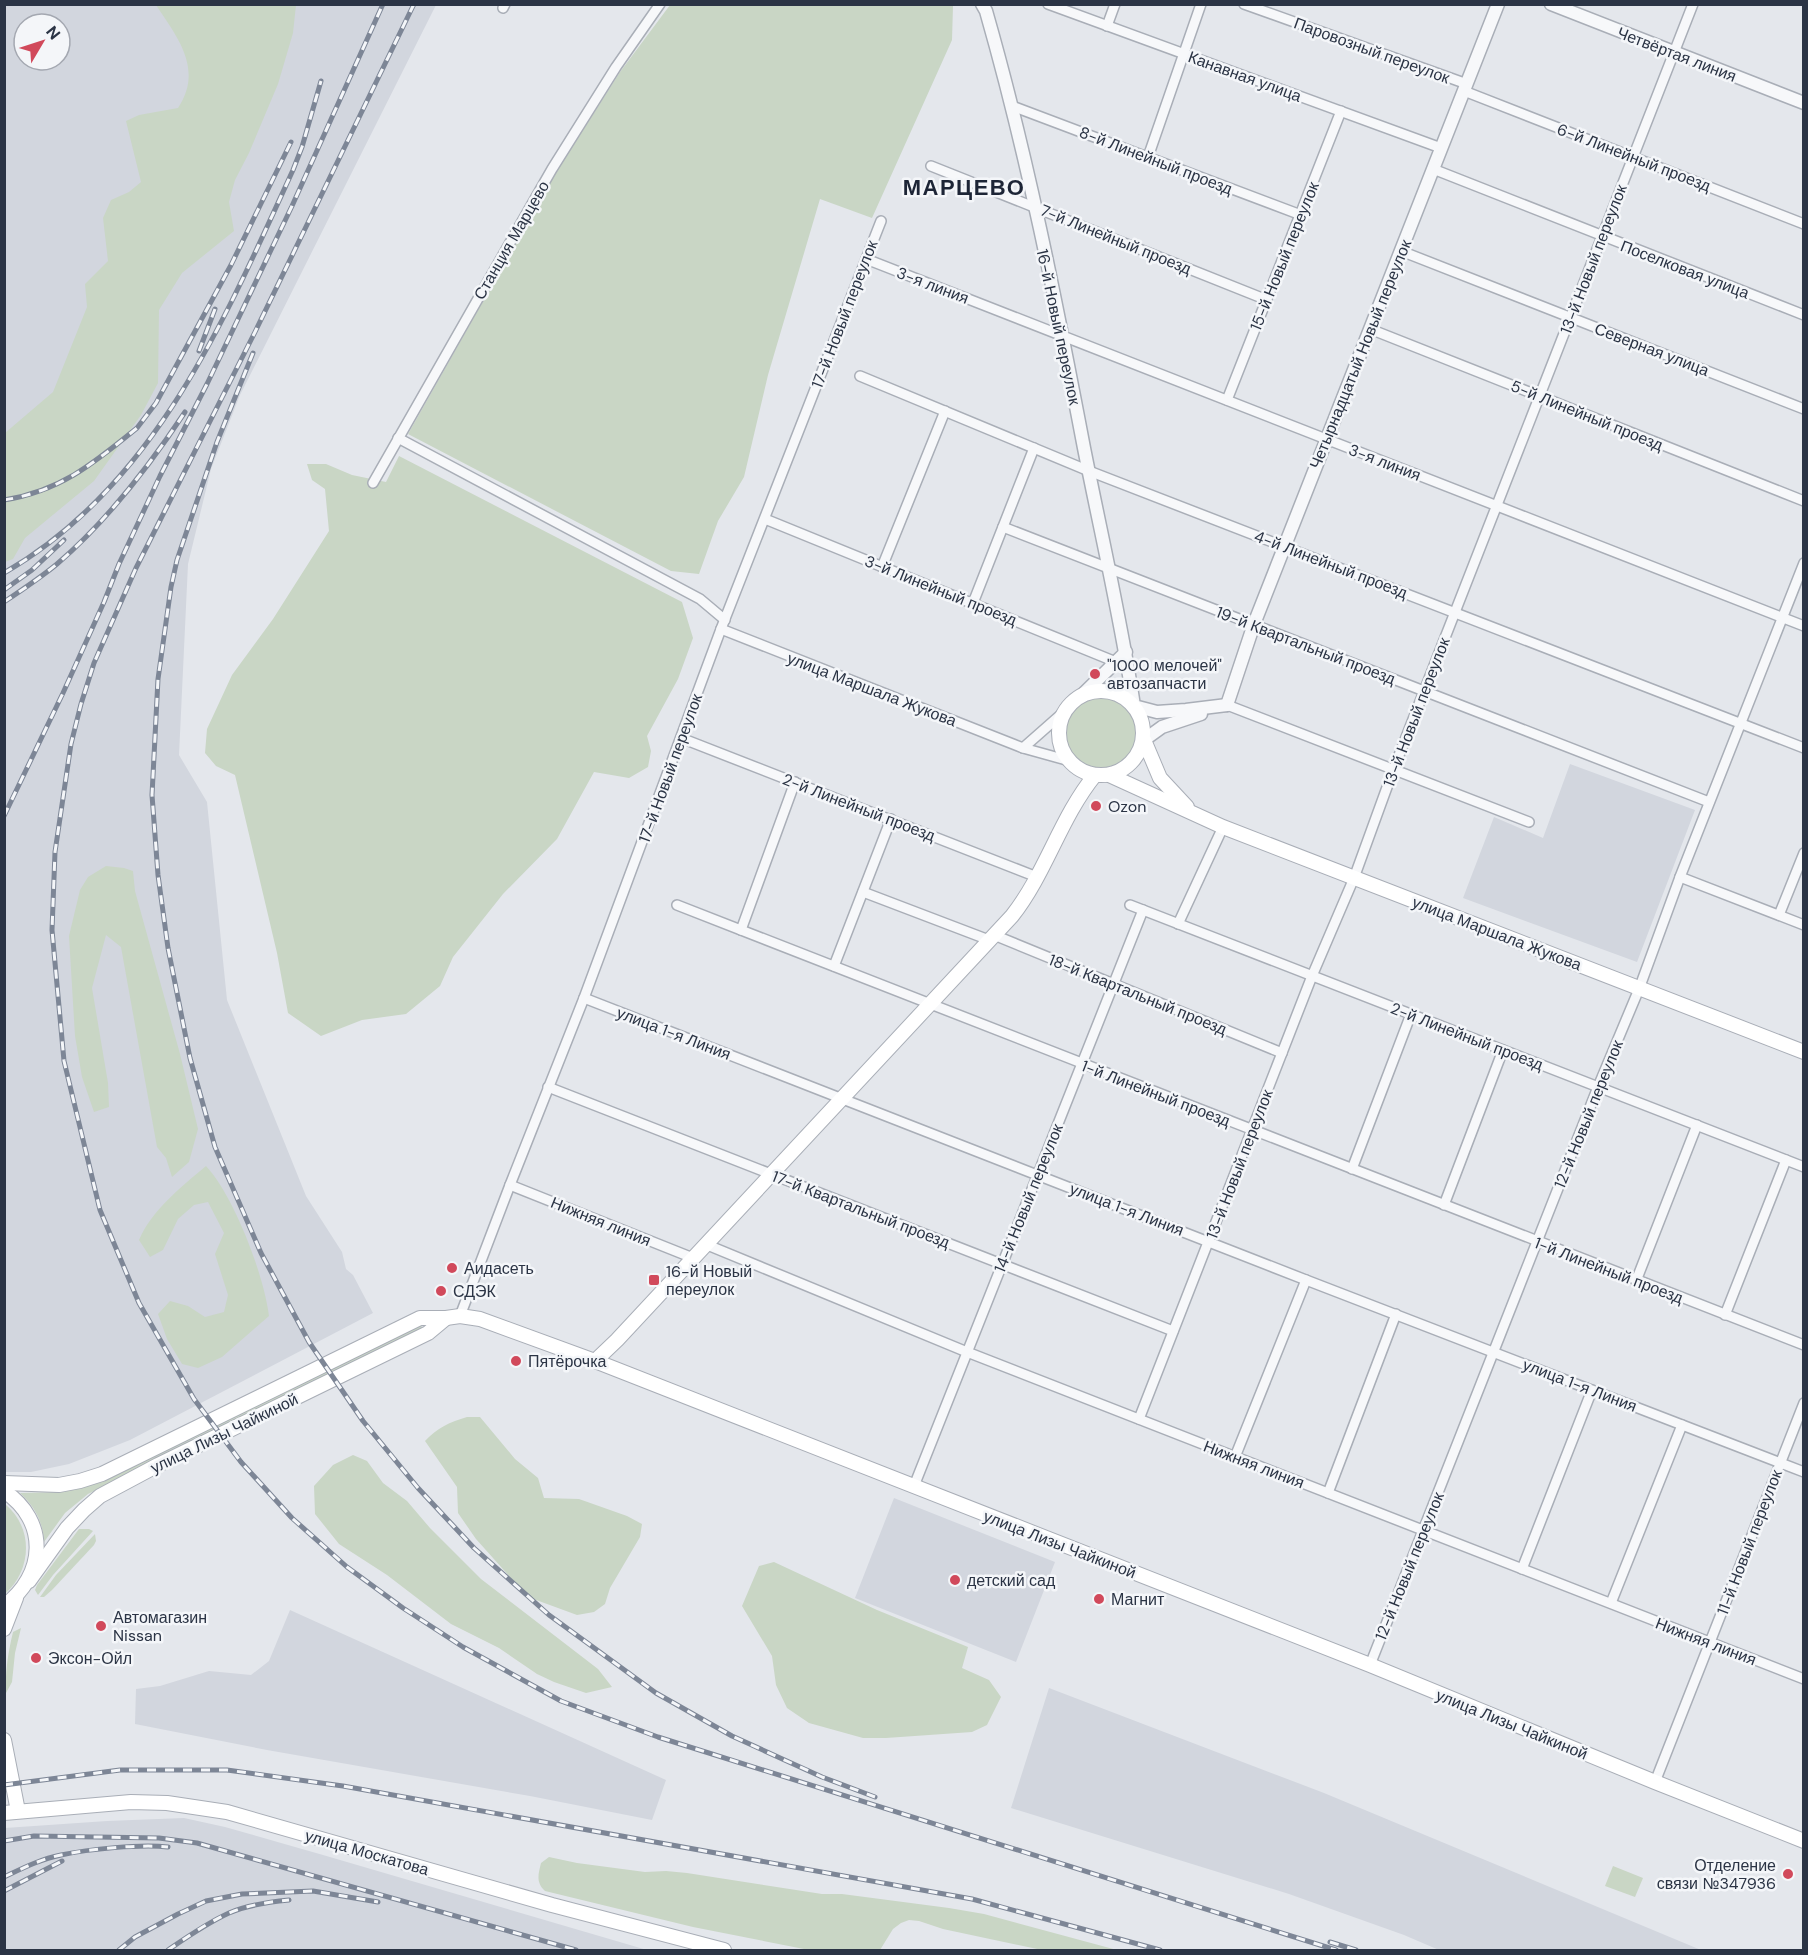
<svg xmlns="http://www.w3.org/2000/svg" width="1808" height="1955" font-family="'DM Sans',sans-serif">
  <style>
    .built { fill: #d2d6de; fill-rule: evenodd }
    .green { fill: #c9d6c5 }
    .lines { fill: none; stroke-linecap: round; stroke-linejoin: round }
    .minor-casing { stroke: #a9aeb7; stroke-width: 12 }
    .tertiary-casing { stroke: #a9aeb7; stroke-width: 15 }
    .secondary-casing { stroke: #a9aeb7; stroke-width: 16 }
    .minor { stroke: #f7f8fa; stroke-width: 9 }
    .tertiary { stroke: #f7f8fa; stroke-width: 12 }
    .secondary { stroke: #fff; stroke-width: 14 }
    .rail-casing { stroke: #7d8696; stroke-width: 5 }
    .rail { stroke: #f4f6f9; stroke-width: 3; stroke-dasharray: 9; stroke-linecap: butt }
    .poi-dot { fill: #d1495b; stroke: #f4f6f9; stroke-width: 2 }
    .labels { text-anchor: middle; stroke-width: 5; stroke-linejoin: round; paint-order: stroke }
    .street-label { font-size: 16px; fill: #2b3445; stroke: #f4f6f9 }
    .poi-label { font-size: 16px; fill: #2b3445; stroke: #f4f6f9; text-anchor: start }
    .district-label { font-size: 22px; font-weight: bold; letter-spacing: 1.5px; fill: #1d2536; stroke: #f4f6f9 }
  </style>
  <rect width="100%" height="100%" fill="#e4e7ec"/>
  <g class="built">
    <path d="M4,5h432l-196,390 -29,74 -23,95 -9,191 28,47 20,198 79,196 36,56 4,17 7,6 20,38 -243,127 -61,24 -38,8h-27zM24,24h36v36h-36z"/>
    <path d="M1570,764l125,46 -58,152 -174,-64 31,-81 49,21z"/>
    <path d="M894,1498l161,64 -39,100 -161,-64z"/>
    <path d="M290,1610l376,170 -14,40 -122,-24 -263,-46 -132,-26 1,-35 24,-3 49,-15 42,4 18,-14z"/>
    <path d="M1049,1688l275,105 377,157h-262l-35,-15 -115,-41 -278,-86z"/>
    <path d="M184,1818l41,9 98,28 324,95h-642v-122l102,-7z"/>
  </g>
  <g class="green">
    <path d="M156,5h140l-3,28 -15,51 -29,69 -14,27 -6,22 5,29 -52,42 -23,37 -1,73 -17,32 -47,66 -69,57 -12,21 -8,3v-129l48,-41 34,-85 -2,-23 23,-23 -5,-43 8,-18 18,-8 12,-10 -15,-61 13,-6 39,-7c26,-39 -1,-71 -22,-103z"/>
    <path d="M952,5l1,1 -1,34 -80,178 -52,-19 -52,176 -24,102 -26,44 -19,53 -28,-3 -263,-137 147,-260 65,-102 50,-67z"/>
    <path d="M399,456l283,146 11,36 -15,41 -31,57 4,15 -3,16 -19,11 -35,-6 -37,67 -54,55 -50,63 -13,29 -34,28 -44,6 -41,16 -33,-23 -11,-60 -42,-178 -19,-9 -11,-13 2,-24 25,-54 41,-56 56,-88 -4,-42 -13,-9 -5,-16h19l26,11 34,7z"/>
    <circle cx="1101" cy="733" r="36"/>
    <path d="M106,866l18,2 9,3 2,20 45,163 18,75 -9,33 -17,15 -6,-19 -9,-11 -36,-200 -15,-12 -14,53 16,95 1,24 -15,5 -12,-35 -7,-41 -6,-100 11,-46 8,-13z"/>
    <path d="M206,1166c28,30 58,109 63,150l-47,41 -24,11 -16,-4 -15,-25 -9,-25 12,-13 18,5 17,11 19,-5 4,-17 -13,-41 9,-21 -16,-31 -14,3 -16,14 -15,31 -13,7 -11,-17c13,-30 42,-53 67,-74z"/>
    <path d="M420,1324l3,5 -335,165 -23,19 -21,29c-1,-20 -9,-35 -24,-49l38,-1 19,-4z"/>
    <path d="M467,1417h13l35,42 23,19 6,20 35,1 48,17 15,8 -2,13 -30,51 -5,16 -11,8 -17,3 -49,-18 -52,-58 -18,-26 -1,-26 -32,-46c12,-13 25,-19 42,-24z"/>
    <path d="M353,1455l14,6 16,22 24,18 23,27 51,51 117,90 14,18 -26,6 -32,-11 -17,-8 -38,-26 -48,-24 -64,-49 -48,-31 -24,-30 -1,-28 19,-21z"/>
    <path d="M5,1504c29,24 27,66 0,90z"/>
    <path d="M79,1529h10l4,2 -40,44 -15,20 -3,-5 2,-5z"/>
    <path d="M95,1534l1,7 -2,4 -42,45 -8,7h-4l16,-22z"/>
    <path d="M774,1562l103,48 91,37 -6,21 27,12 12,17 -14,28 -15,7 -86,6h-23l-54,-15 -22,-15 -11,-23 -4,-29 -30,-50 17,-40z"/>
    <path d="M21,1628l-6,25 -3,29 -6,11c-1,-21 2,-40 7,-61z"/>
    <path d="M549,1857l28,6 68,9 21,-1 21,2 135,21h20l107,14 35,6 133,36h-75l-99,-21 -24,-8 -10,-1 -8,3 -8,6 -13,21h-71l-116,-23 -148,-36c-9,-8 -7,-16 -4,-28z"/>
    <path d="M1613,1866l30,12 -8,19 -30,-11z"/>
  </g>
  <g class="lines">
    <defs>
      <g id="minor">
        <path d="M1048,4l393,144"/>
        <path d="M1244,4l223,80"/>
        <path d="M503,8l2,-4"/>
        <path d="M1107,26l8,-22"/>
        <path d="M1464,91l340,133"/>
        <path d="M1012,106l289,109"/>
        <path d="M1148,157l53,-153"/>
        <path d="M931,166l336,134"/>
        <path d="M1433,169l371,146"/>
        <path d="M1401,251l403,158"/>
        <path d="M866,259l938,367"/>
        <path d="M1370,329l434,172"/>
        <path d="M860,376l229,95 715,277"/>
        <path d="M1227,400l114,-289"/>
        <path d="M398,438l302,161 25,21"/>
        <path d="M373,483l179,-314 64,-102 44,-63"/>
        <path d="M765,519l346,141v6"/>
        <path d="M1003,527l706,275"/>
        <path d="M882,567l63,-156"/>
        <path d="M973,603l61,-155"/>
        <path d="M721,629l302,119 47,13"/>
        <path d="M1227,705l302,117"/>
        <path d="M681,738l356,139"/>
        <path d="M1023,748l42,-37"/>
        <path d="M1680,877l124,48"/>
        <path d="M863,892l126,48"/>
        <path d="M677,905l1127,440"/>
        <path d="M1130,905l674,262"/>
        <path d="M1779,915l25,-62"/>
        <path d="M1178,924l45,-97"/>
        <path d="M741,930l54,-148"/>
        <path d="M994,935l288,118"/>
        <path d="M834,966l57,-147"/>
        <path d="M584,998l722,282 498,192"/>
        <path d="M548,1087l625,244"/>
        <path d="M1352,1169l59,-155"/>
        <path d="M510,1185l183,73"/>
        <path d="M1444,1205l59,-155"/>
        <path d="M705,1244l262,108 837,327"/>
        <path d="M1636,1281l61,-156"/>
        <path d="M1725,1315l61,-155"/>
        <path d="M460,1316l50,-131 74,-187 137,-369 160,-408"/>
        <path d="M1139,1419l173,-443 42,-98 40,-110 299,-764"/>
        <path d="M1235,1457l71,-177"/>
        <path d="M914,1486l229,-576"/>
        <path d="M1328,1493l68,-179"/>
        <path d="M1522,1569l70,-179"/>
        <path d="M1611,1603l71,-178"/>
        <path d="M1370,1665l228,-578 41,-98 41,-112 124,-314"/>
        <path d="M1655,1782l149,-379"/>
      </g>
      <g id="tertiary">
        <path d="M982,4l4,7c41,143 70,290 98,437 17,86 37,171 50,258l23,6 29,-2 41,-5"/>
        <path d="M1551,4l253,99"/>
        <path d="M1082,695l44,-43"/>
        <path d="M1227,705l27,-81 244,-620"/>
        <path d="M1144,740l18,-13 39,-13"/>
      </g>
      <g id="secondary">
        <circle cx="1101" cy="733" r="42"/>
        <path d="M1144,740l16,38 27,29"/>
        <path d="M1109,775l114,52 581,225"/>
        <path d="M595,1361l22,-21 395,-424c34,-43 48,-98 83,-141"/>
        <path d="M4,1483l55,2 21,-4 22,-7 318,-156h26l14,-2 20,3 115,42 775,304 285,117 149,59"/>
        <path d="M4,1491c45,30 42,84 0,115"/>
        <path d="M29,1581l38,-53 17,-18 16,-14 58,-31 270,-132 18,-15"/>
        <path d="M4,1629l12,-31"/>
        <path d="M4,1740l14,71"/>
        <path d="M4,1813l127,-11 36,1 60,9 325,93 172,45"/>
      </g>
    </defs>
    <use href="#minor" class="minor-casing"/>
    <use href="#tertiary" class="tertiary-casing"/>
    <use href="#secondary" class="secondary-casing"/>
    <use href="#minor" class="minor"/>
    <use href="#tertiary" class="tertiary"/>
    <use href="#secondary" class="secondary"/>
    <defs>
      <g id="rail">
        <path d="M414,4l-159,328 -119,236 -42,95 -13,41 -10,40 -16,108 -3,78 12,131 36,149 39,93 55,96 47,63 51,56 55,49 56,41 60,39 98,54 97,36 678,213"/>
        <path d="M199,351l16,-42"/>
        <path d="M253,353l-36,89 -40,118 -6,27 -13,92 -6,116 6,80 10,73 22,110 25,89 46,106 48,89 54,79 55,67 56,60 75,67 107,78 76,43 90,41 53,20"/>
        <path d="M4,500c57,-9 90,-37 133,-72l19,-25 75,-138 60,-123"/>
        <path d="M4,573c151,-87 220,-252 289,-403l9,-23 19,-66"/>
        <path d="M4,590l28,-20 32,-30"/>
        <path d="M4,602c18,-12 36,-24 53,-38 49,-42 93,-99 128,-152"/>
        <path d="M4,816l59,-123 41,-91 15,-38 41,-88 47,-92 85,-178 91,-202"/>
        <path d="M4,1785l116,-15h107l116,16 629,113 188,51"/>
        <path d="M4,1841l30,-5 63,1 62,1 38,5 379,107"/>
        <path d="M4,1877c19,-9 37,-18 57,-22 28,-6 79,-11 107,-8"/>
        <path d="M4,1891l58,-30"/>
        <path d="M1330,1942l26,8"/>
        <path d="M119,1950l16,-13 43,-23 28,-13 36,-7 71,-3 65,11"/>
        <path d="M168,1950c19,-13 39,-27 61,-37 18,-8 40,-11 60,-13"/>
      </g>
    </defs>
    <use href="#rail" class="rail-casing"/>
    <use href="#rail" class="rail"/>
  </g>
  <g class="poi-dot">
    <circle cx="1095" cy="674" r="6"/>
    <circle cx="1096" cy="806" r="6"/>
    <circle cx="452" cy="1268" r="6"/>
    <rect x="648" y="1274" width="12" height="12" rx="3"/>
    <circle cx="441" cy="1291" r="6"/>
    <circle cx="516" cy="1361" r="6"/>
    <circle cx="955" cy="1580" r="6"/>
    <circle cx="1099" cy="1599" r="6"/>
    <circle cx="101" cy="1626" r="6"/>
    <circle cx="36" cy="1658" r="6"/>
    <circle cx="1788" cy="1874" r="6"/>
  </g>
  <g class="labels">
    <g class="street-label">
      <text transform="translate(1372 50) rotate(20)" y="6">Паровозный переулок</text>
      <text transform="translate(1677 54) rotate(21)" y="6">Четвёртая линия</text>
      <text transform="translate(1245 76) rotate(20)" y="6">Канавная улица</text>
      <text transform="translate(1634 157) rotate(21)" y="6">6-й Линейный проезд</text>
      <text transform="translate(1156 160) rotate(21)" y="6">8-й Линейный проезд</text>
      <text transform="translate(1116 239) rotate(22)" y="6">7-й Линейный проезд</text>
      <text transform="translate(511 240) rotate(-60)" y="6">Станция Марцево</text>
      <text transform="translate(1284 256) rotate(-68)" y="6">15-й Новый переулок</text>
      <text transform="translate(1593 259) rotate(-69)" y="6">13-й Новый переулок</text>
      <text transform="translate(1685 269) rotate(21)" y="6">Поселковая улица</text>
      <text transform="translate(933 285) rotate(21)" y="6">3-я линия</text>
      <text transform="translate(844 314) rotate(-69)" y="6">17-й Новый переулок</text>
      <text transform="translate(1059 327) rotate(78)" y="6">16-й Новый переулок</text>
      <text transform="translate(1652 349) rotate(21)" y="6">Северная улица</text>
      <text transform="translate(1360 354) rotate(-68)" y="6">Четырнадцатый Новый переулок</text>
      <text transform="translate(1587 415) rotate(22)" y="6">5-й Линейный проезд</text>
      <text transform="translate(1385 462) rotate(21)" y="6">3-я линия</text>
      <text transform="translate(1331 564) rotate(21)" y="6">4-й Линейный проезд</text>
      <text transform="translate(941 590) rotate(22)" y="6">3-й Линейный проезд</text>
      <text transform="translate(1306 645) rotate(21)" y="6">19-й Квартальный проезд</text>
      <text transform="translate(872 689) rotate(21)" y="6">улица Маршала Жукова</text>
      <text transform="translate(1416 712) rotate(-69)" y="6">13-й Новый переулок</text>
      <text transform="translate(670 768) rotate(-70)" y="6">17-й Новый переулок</text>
      <text transform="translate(859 807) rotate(21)" y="6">2-й Линейный проезд</text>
      <text transform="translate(1497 933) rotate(21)" y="6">улица Маршала Жукова</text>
      <text transform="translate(1138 994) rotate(22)" y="6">18-й Квартальный проезд</text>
      <text transform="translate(674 1033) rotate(21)" y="6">улица 1-я Линия</text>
      <text transform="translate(1467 1036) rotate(21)" y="6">2-й Линейный проезд</text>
      <text transform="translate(1156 1093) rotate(21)" y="6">1-й Линейный проезд</text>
      <text transform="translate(1588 1114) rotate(-68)" y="6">12-й Новый переулок</text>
      <text transform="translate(1239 1164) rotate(-69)" y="6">13-й Новый переулок</text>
      <text transform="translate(1028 1198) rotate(-68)" y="6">14-й Новый переулок</text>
      <text transform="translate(861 1209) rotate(21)" y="6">17-й Квартальный проезд</text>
      <text transform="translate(1127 1209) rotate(21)" y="6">улица 1-я Линия</text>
      <text transform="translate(601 1221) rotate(22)" y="6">Нижняя линия</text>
      <text transform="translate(1609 1270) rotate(21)" y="6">1-й Линейный проезд</text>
      <text transform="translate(1580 1385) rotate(21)" y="6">улица 1-я Линия</text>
      <text transform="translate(224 1433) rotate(-26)" y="6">улица Лизы Чайкиной</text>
      <text transform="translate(1254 1464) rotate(21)" y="6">Нижняя линия</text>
      <text transform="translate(1749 1542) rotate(-69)" y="6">11-й Новый переулок</text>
      <text transform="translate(1060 1544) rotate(21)" y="6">улица Лизы Чайкиной</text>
      <text transform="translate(1409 1566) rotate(-68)" y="6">12-й Новый переулок</text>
      <text transform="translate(1706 1641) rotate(21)" y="6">Нижняя линия</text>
      <text transform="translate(1512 1724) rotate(22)" y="6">улица Лизы Чайкиной</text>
      <text transform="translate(367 1852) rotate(16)" y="6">улица Москатова</text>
    </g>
    <g class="poi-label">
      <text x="1107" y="671">"1000 мелочей"<tspan x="1107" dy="18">автозапчасти</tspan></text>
      <text x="1108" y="812">Ozon</text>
      <text x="464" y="1274">Аидасеть</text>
      <text x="666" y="1277">16-й Новый<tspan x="666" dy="18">переулок</tspan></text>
      <text x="453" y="1297">СДЭК</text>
      <text x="528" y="1367">Пятёрочка</text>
      <text x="967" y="1586">детский сад</text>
      <text x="1111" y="1605">Магнит</text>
      <text x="113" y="1623">Автомагазин<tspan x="113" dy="18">Nissan</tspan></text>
      <text x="48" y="1664">Эксон-Ойл</text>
      <text x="1776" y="1871" text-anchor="end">Отделение<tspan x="1776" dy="18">связи №347936</tspan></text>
    </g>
    <g class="district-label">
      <text x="964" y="195">МАРЦЕВО</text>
    </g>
  </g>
  <rect width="1808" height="1955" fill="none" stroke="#2b3445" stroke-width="12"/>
  <g transform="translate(42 42) rotate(51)"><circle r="28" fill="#f4f6f9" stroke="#a4a8b1" stroke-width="1.5"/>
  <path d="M0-4.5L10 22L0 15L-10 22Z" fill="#d1495b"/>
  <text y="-9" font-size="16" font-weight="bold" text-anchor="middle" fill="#2b3445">N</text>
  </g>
</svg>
